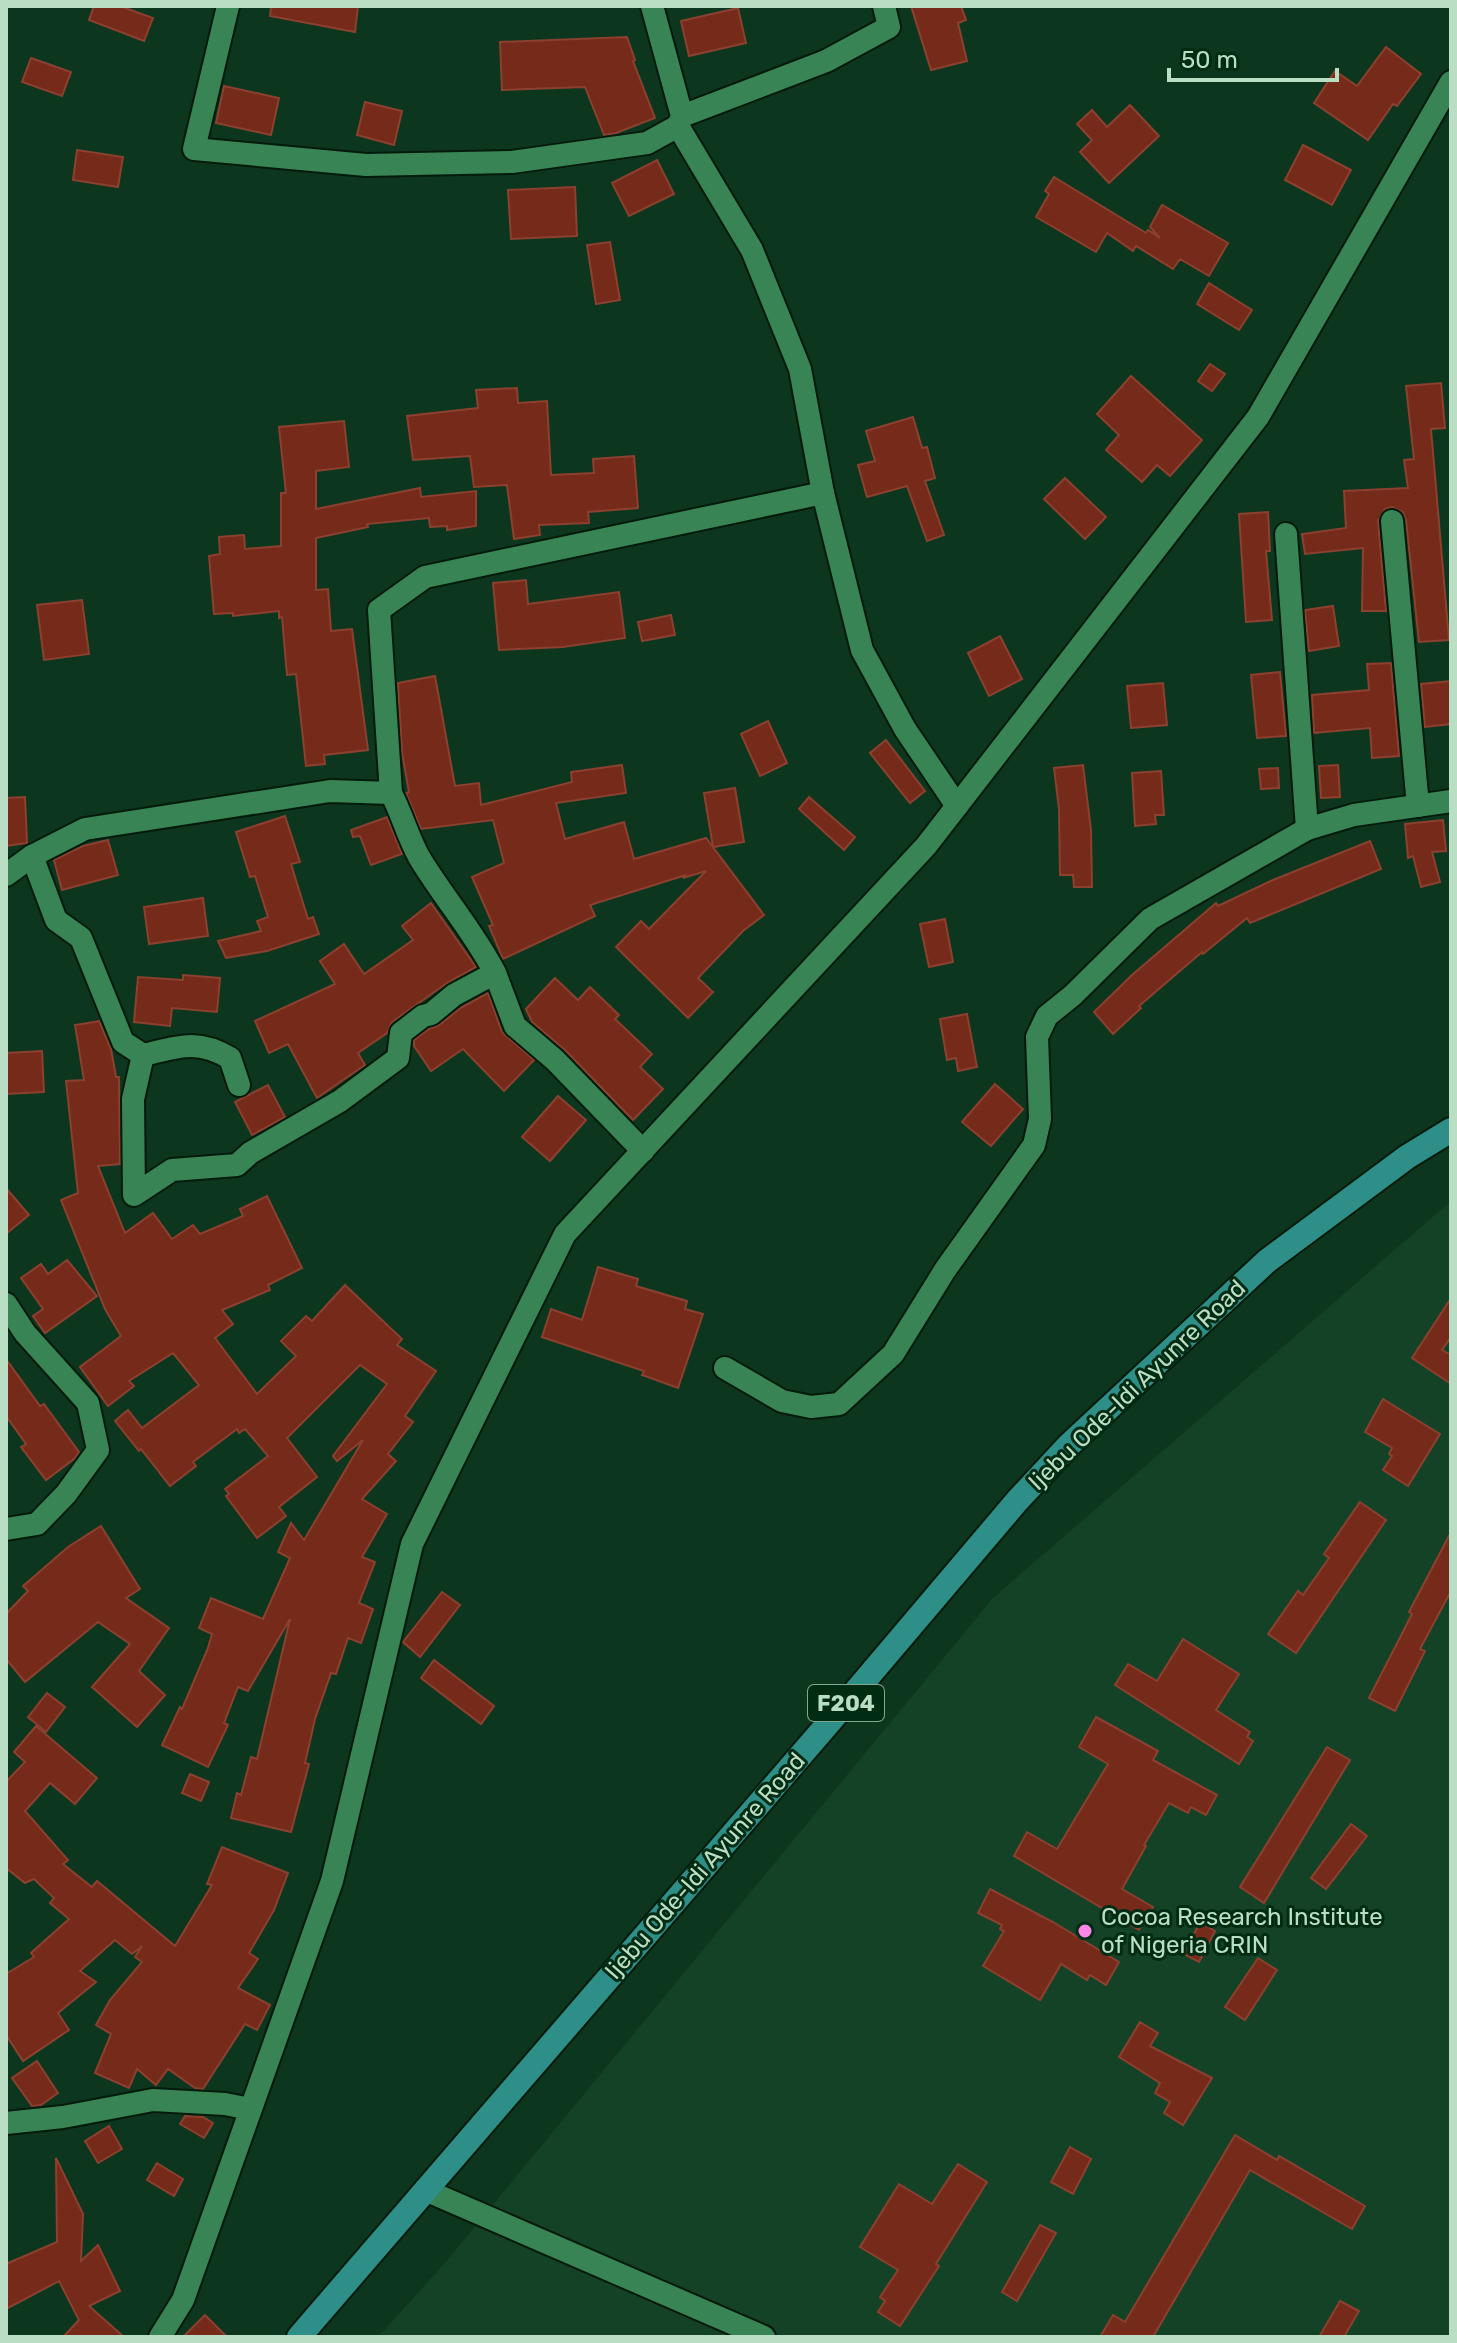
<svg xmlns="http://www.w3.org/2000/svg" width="1457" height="2343" font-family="Rubik,sans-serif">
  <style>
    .built { fill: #134226 }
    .building { fill: #752a1a; stroke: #8b4030; stroke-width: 2 }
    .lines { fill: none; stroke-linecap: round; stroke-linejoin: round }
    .minor-casing { stroke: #041b0c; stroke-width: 26 }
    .primary-casing { stroke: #041b0c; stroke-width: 28 }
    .minor { stroke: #388454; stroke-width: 22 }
    .primary { stroke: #2e8e88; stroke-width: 24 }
    .poi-dot { fill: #fa87e7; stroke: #012c14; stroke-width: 3 }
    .labels { text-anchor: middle; stroke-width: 6; stroke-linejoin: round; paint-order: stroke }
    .shield { fill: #012c14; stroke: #82a98e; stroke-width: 2 }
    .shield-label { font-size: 22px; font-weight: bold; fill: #badec3 }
    .street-label { font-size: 24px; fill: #badec3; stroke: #012c14 }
    .poi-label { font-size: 24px; fill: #badec3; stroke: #012c14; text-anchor: start }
  </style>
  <rect width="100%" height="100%" fill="#0d361e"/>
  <path class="built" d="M1451,1201v1136h-1073l66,-73 549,-666z"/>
  <g class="building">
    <path d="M94,6h26l33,12 -9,23 -55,-21z"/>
    <path d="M271,6h87l-3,26 -85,-16z"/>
    <path d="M911,6h50l5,14 -8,3 9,38 -36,9z"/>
    <path d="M738,8l8,35 -57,13 -8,-35z"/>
    <path d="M627,37l8,23 -2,1 22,57 -39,15 -12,2 -19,-48 -83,3 -2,-48z"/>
    <path d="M1386,47l35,27 -24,32 -4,-2 -25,36 -54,-37 21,-32 22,15z"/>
    <path d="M31,58l40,14 -9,24 -40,-14z"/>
    <path d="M224,86l55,12 -8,37 -55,-12z"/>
    <path d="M365,102l37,9 -8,34 -37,-10z"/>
    <path d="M1130,105l29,31 -50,47 -29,-31 12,-12 -15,-16 15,-14 15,17z"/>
    <path d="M1303,145l48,25 -19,35 -47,-25z"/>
    <path d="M77,150l46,7 -5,30 -45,-7z"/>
    <path d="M657,160l17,34 -45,22 -17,-33z"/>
    <path d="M1054,177l92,56 2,-3 12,8 -10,-11 12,-22 66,38 -19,33 -29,-17 -7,10 -37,-23 -3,5 -26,-18 -11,19 -60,-35 13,-23 -4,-3z"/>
    <path d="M575,187l2,49 -66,3 -3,-49z"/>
    <path d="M610,242l10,58 -24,4 -9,-59z"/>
    <path d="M1209,283l43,27 -13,20 -42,-26z"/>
    <path d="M1210,364l15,10 -13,17 -14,-10z"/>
    <path d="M1131,376l71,64 -32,36 -13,-11 -15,17 -36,-32 13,-15 -22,-21z"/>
    <path d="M1441,383l4,45 -14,1 18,211 -30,2 -13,-122 -3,-8 -11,-5 -7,2 -7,12 8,90h-24l1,-63 -58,6 -3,-20 44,-6 -2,-37 64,-3 -4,-28 10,-1 -8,-73z"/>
    <path d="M517,388l1,15 29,-2 4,74 43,-2 -1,-14 41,-3 4,52 -50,4 1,11 -50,2 1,10 -26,4 -7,-54 -33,2 -4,-31 -57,4 -6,-44 71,-8 -2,-18z"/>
    <path d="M913,417l9,31 5,-1 8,31 -10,3 19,54 -17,6 -20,-55 -40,11 -9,-32 17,-4 -9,-30z"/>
    <path d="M344,421l5,46 -33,4v38l104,-21 1,9 55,-6v35l-29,4v-4l-17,1 -1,-9 -62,6 1,3 -52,11v52l12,-1 3,42 21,-2 16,121 -44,5 1,9 -19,2 -10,-92 -9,1 -5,-58 -3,1v-7l-46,5v-3l-19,1 -5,-58 11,-2 -1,-17 25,-2 1,14 36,-3v-53h5l-7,-66z"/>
    <path d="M1065,478l41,39 -21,22 -41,-40z"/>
    <path d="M1268,512l2,39h-4l6,69 -26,2 -7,-108z"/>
    <path d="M526,580l2,24 91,-12 6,46 -62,9 -64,3 -6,-67z"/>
    <path d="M82,600l7,54 -45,6 -7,-55z"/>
    <path d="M1333,606l6,40 -30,5 -4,-41z"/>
    <path d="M671,615l4,20 -33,6 -4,-19z"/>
    <path d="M1000,636l22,43 -33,17 -21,-43z"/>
    <path d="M1391,663l8,93 -27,2 -2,-30 -56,5 -2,-38 57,-5 -2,-26z"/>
    <path d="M1280,672l6,64 -29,2 -6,-63z"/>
    <path d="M435,676l20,110 24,-3 2,22 91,-23 -1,-10 51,-7 4,28 -70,10 9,36 59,-17 10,37 72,-21 58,77 -21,16 -45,47 15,14 -25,26 -72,-71 25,-26 8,8 57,-58 -23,7 3,-3 -96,30 5,11 -92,43 -14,-33 4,-1 -21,-48 32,-14 -11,-43 -72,9 -15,-36 3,-1 -7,-39 -4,-70z"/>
    <path d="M1451,681v43l-26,3 -4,-43z"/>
    <path d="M1163,683l4,42 -36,3 -4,-42z"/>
    <path d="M768,721l19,42 -27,13 -19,-42z"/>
    <path d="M886,740l39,51 -15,12 -40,-50z"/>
    <path d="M1083,765l8,65 1,57h-18l-1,-12h-13l-1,-66 -5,-41z"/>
    <path d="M1338,765l2,32 -19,1 -2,-32z"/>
    <path d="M1278,768l1,20 -18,1 -2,-20z"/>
    <path d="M1161,771l3,44h-9l1,9 -21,2 -3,-53z"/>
    <path d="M735,788l9,54 -31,5 -9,-54z"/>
    <path d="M25,797l2,46 -21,3v-48z"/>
    <path d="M809,797l46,40 -11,13 -45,-41z"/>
    <path d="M285,816l15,46 -9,2 17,55 5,-2 6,17 -52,17 -41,7 -8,-17 43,-10 -4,-10 11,-4 -13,-41 -5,1 -14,-45z"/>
    <path d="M387,817l15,37 -31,11 -11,-29 -7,1 -2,-7z"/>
    <path d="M1443,820l3,31 -14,1 8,30 -19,5 -8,-31 -5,2 -3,-34z"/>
    <path d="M108,840l10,35 -56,15 -8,-30 29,-14z"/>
    <path d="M1370,841l11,28 -131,54 -3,-5 -44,36 -1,-2 -63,54 2,2 -28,26 -19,-22 38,-37 84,-72 2,3 55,-26z"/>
    <path d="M203,898l5,38 -59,8 -5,-37z"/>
    <path d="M431,903l45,64 -29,16 -55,39 -5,11 -29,20 7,12 -48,33 -29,-54 -19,9 -14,-32 80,-37 -15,-23 24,-17 20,30 49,-34 -11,-14z"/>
    <path d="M945,919l8,43 -24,5 -9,-43z"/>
    <path d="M183,975l37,3 -3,34 -45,-4 -2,18 -36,-4 4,-45 45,3z"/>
    <path d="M555,978l23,22 12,-13 29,28 -4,4 37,35 -12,13 23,22 -30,31 -68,-70 -33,-28 -6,-13z"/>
    <path d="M488,993l14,39 32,28 -30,31 -41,-42 -32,22 -17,-25v-6l15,-11 10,-4 23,-18z"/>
    <path d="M967,1014l10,53 -19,4 -2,-13 -9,2 -7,-41z"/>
    <path d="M99,1021l12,28 5,28h3l1,87 -22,2 27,67 28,-20 19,26 21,-14 7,9 43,-18 -3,-7 27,-13 35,72 -34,17 2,5 -48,20 11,14 -18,14 42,56 39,-38 -15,-15 25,-25 6,5 33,-36 57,54 -5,6 39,26 -31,45 8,6 -25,32 8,7 -34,38 25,15 -25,43 13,5 -16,41 14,6 -12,34 -13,-5 -12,36 -5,-1 -16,46 -10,44 4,1 -18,68 -60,-14 6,-25 4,2 10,-38 6,2 33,-140 -42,72 -10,-4 -14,36 4,2 -20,42 -46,-22 18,-38 2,2 26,-61 4,-14 -13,-6 12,-30 52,21 27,-61 -12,-6 13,-29 13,17 59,-100 -26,21 -4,-5 54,-72 -27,-19 -73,73 30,39 -38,30 7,9 -29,22 -31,-42 3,-2 -4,-5 43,-33 -23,-27 -6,4 -2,-4 -44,33 3,4 -26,20 -29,-37 -2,2 -24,-30 13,-11 14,18 57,-43 -26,-32 -44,28 5,5 -26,20 -28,-39 41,-31 -16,-27 -44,-109 17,-7 -12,-112 18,-1 -9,-55z"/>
    <path d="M42,1051l2,41 -38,2v-41z"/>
    <path d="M995,1084l28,25 -32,37 -29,-24z"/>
    <path d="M268,1085l17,32 -33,18 -17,-33z"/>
    <path d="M558,1096l28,24 -36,41 -28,-24z"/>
    <path d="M6,1188l23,27 -23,19z"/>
    <path d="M67,1260l30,36 -52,37 -12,-17 10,-7 -22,-31 20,-14 7,10z"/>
    <path d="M598,1267l40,12 -2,7 51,15 -2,8 18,5 -25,74 -36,-13 2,-4 -102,-34 9,-28 31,11z"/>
    <path d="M1451,1298v39l-9,13 9,5v29l-39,-26z"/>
    <path d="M6,1359l34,47 4,-2 35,48 -5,7 -28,21 -25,-33 5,-3 -20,-28z"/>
    <path d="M1383,1399l57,35 -32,52 -25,-16 9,-14 -3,-2 3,-6 -27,-16z"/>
    <path d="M1360,1502l26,18 -90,133 -28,-19 30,-43 5,4 26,-37 -5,-4z"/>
    <path d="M101,1526l39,63 -14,9 43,30 -30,43 26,24 -28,32 -45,-40 38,-43 -32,-22 -73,60 -19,-23v-45l22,-23 -5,-5 45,-39z"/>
    <path d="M1451,1532v59l-31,58 5,2 -30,60 -26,-13 43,-84 -3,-2z"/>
    <path d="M442,1592l18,13 -40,52 -17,-15z"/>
    <path d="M1183,1639l56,35 -23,36 34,22 -3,5 6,4 -14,23 -124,-79 13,-21 29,17z"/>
    <path d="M434,1660l60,46 -13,18 -60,-46z"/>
    <path d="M47,1693l18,14 -19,25 -18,-15z"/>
    <path d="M1096,1717l62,34 -5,9 64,35 -11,20 -15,-8 -3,6 -19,-10 -25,42 2,1 -24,43 31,18 -14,23 -125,-74 13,-24 30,17 51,-85 -29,-17z"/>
    <path d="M36,1726l61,52 -22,26 -25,-21 -25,28 43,49 -5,4 29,23 5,-6 78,65 37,-61 -5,-1 15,-37 66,26 -14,37 -25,43 9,6 -20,29 32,17 -13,25 -12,-6 -42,65 -8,-1 -27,-19 -12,16 -19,-16 -8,19 -34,-15 16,-39 -15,-9 14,-25 32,-38 -7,-5 7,-11 -10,8 -17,-14 -35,31 16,11 -38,31 11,17 -46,31 -17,-26v-61l28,-17 -3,-4 38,-34 -19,-16 4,-5 -20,-19 -9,4 -19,-15v-86l19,-20 -11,-10z"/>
    <path d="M1327,1747l23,13 -86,143 -24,-16z"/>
    <path d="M190,1774l19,8 -8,19 -19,-8z"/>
    <path d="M1351,1824l16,12 -41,53 -15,-11z"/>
    <path d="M990,1889l63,33 66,40 -13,23 -16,-10 -3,5 -26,-16 -21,36 -57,-34 21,-35 -4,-2 2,-4 -24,-12z"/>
    <path d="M1200,1922l15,9 -16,31 -15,-8z"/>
    <path d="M1258,1958l19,12 -32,50 -20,-13z"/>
    <path d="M1140,2022l18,11 -8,13 62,32 -29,47 -19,-12 6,-11 -15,-9 5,-10 -41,-26z"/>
    <path d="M37,2061l21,32 -17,12 -9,1 -20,-28z"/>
    <path d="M185,2116l18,1 10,6 -9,15 -24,-14z"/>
    <path d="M109,2126l13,23 -24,14 -13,-22z"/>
    <path d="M1235,2135l42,25 2,-4 86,50 -13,23 -102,-59 -97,167h-53l13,-22 12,7z"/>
    <path d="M1070,2147l21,12 -18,35 -22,-12z"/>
    <path d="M56,2158l27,56 -2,47 17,-16 22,46 -31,15 35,31h-61l16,-17 -20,-39 -53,28v-45l51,-22z"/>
    <path d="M157,2163l26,16 -9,17 -27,-16z"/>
    <path d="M958,2164l29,18 -51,82 3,2 -39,60 -22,-14 7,-11 -5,-4 18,-27 -38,-23 39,-63 33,20z"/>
    <path d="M1040,2225l16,8 -39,68 -15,-9z"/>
    <path d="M1340,2301l19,10 -15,26h-25z"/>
    <path d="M205,2315l22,22h-44z"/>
  </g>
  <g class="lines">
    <defs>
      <g id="minor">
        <path d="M228,6l-34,143 172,16 146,-3 135,-19 31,-17"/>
        <path d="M652,6l30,110 -4,10 74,124 48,119 23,124 39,157 43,79 52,77"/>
        <path d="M682,116l144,-55 63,-34 -5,-21"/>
        <path d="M1392,521l26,285"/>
        <path d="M1286,534l21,295"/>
        <path d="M391,793c11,21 16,42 28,64 24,40 55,75 76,116"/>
        <path d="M32,856l24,64 25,18 42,104 20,13c34,-8 54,-17 87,3l9,27"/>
        <path d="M6,875l26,-19 53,-27 245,-38 61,2 -12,-183 46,-33 398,-84"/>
        <path d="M143,1055l-10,44 1,96 38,-25 65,-5 13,-12 90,-52 58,-43 3,-25 22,-17 8,-2 23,-19 41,-22 20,53 40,34 88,91"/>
        <path d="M6,1304l19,29 63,70 10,47 -32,44 -29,30 -31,5"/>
        <path d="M725,1368l57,33 29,6 28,-3 54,-50 52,-84 89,-125 6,-26 -3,-82 10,-21 26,-21 77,-76 157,-90 47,-14 97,-14"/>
        <path d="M6,2123l57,-6 90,-17 72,4 25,5"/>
        <path d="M425,2190l339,147"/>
        <path d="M160,2337l23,-37 149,-419 80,-337 153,-310 361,-388 332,-429 193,-335"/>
      </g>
      <path id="primary" d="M299,2337l540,-626 178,-210 52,-56 198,-184 140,-104 44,-27"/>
    </defs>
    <use href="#minor" class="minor-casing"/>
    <use href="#primary" class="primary-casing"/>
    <use href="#minor" class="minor"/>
    <use href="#primary" class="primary"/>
  </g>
  <circle class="poi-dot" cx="1085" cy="1931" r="8"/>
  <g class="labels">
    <rect class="shield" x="808" y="1685" width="76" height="36" rx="6"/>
    <g class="shield-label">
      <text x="846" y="1711">F204</text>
    </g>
    <g class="street-label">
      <text transform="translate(1137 1385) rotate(-44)" y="8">Ijebu Ode-Idi Ayunre Road</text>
      <text transform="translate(705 1866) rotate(-49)" y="8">Ijebu Ode-Idi Ayunre Road</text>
    </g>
    <g class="poi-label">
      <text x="1101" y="1925">Cocoa Research Institute<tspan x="1101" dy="28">of Nigeria CRIN</tspan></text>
    </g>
  </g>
  <rect width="1457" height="2343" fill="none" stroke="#badec3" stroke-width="16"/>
  <path d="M1169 68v12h168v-12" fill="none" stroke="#badec3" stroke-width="4"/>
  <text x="1181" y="68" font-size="24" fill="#badec3" stroke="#012c14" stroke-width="6" paint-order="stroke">50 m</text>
</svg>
